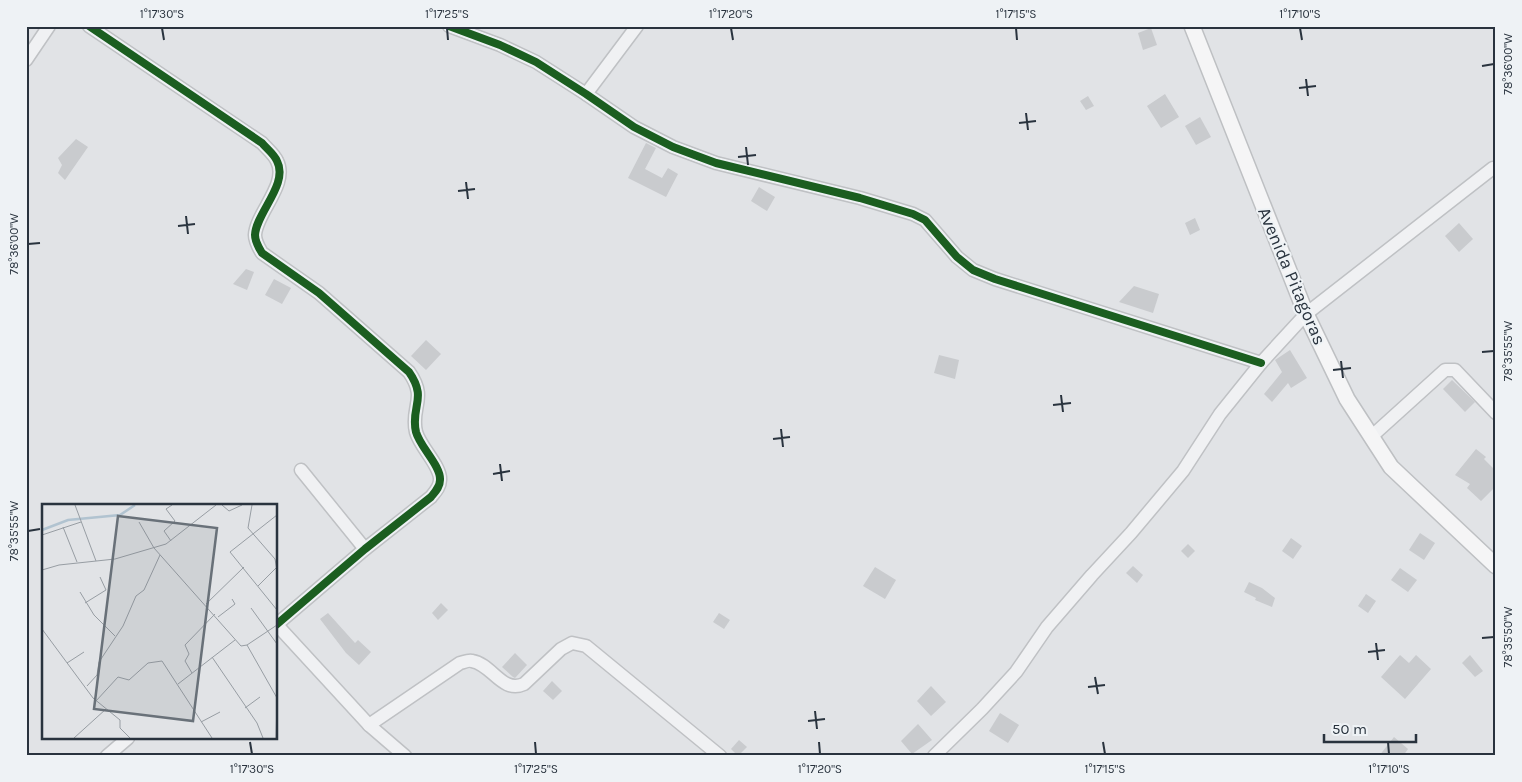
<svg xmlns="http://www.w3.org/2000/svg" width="1522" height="782" font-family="Karla,sans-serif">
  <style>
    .building { fill: #c9cbce }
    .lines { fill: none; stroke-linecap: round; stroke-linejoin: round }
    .minor-casing { stroke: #bfc1c4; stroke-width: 15 }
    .major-casing { stroke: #bec0c3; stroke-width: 18 }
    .minor { stroke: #f0f1f3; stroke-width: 12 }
    .major { stroke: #f5f5f6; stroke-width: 15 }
    .cycleway-casing { stroke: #eef2f5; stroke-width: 11 }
    .cycleway { stroke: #1b5e20; stroke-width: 8 }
    .ticks { fill: none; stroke: #29333e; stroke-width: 2 }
    .labels { text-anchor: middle; stroke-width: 4; stroke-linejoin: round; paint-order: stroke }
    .street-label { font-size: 18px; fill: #29333e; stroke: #eef2f5 }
    .inset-river { fill: none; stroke: #b1c3d0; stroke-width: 2.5 }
    .inset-road { fill: none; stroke: #979da3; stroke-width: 1 }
    .view { fill: #697179; fill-opacity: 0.15; stroke: #697179; stroke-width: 2.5 }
    .inset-edge { fill: none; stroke: #29333e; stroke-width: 2.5 }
    .neatline { fill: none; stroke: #29333e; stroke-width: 2 }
    .ticks-label { font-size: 12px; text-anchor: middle; fill: #29333e }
  </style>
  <rect width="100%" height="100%" fill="#e1e3e6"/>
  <g class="building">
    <path d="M1151,28l6,17 -14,5 -5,-17z"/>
    <path d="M1165,94l14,23 -18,11 -14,-22z"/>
    <path d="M1088,96l6,10 -8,4 -6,-9z"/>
    <path d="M1200,117l11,20 -15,8 -11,-19z"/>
    <path d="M76,139l12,8 -23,33 -7,-7 4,-8 -4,-7z"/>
    <path d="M646,143l10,5 -11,21 17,9 6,-10 10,6 -12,23 -38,-19z"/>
    <path d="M759,187l16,10 -8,14 -16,-10z"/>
    <path d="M1195,218l5,12 -10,5 -5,-12z"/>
    <path d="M1459,223l14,16 -14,13 -14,-16z"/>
    <path d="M246,269l8,3 -7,18 -14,-6z"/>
    <path d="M274,279l17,9 -9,16 -17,-9z"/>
    <path d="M1134,286l25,8 -6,19 -34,-11z"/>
    <path d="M426,340l15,14 -15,16 -15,-14z"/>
    <path d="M1290,350l17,28 -16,10 -3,-5 -16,19 -8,-8 18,-22 -7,-12z"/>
    <path d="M939,355l20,5 -4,19 -21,-6z"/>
    <path d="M1452,380l23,22 -10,10 -22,-23z"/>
    <path d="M1476,449l10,8 -2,2 12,12v15l-15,15 -14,-13 3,-4 -15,-9z"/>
    <path d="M1420,533l15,10 -11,17 -15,-10z"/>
    <path d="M1291,538l11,8 -9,13 -11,-8z"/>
    <path d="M1188,544l7,7 -7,7 -7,-7z"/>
    <path d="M1133,566l10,9 -6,8 -11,-10z"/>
    <path d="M875,567l21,13 -11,19 -22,-13z"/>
    <path d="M1400,568l17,12 -9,12 -17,-12z"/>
    <path d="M1249,582l13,6 13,10 -3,9 -17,-7 1,-2 -12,-6z"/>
    <path d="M1366,594l10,7 -8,12 -10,-7z"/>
    <path d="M441,603l7,7 -10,10 -6,-7z"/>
    <path d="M328,613l27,30 3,-3 13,12 -12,13 -13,-12 -26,-34z"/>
    <path d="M719,613l11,7 -6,9 -11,-7z"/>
    <path d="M515,653l12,12 -12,13 -2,-1 -11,-10z"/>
    <path d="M1400,655l9,8 7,-8 15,14 -26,30 -24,-22z"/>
    <path d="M1470,655l13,16 -8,6 -13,-14z"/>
    <path d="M552,681l10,10 -9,9 -10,-9z"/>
    <path d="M931,686l15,16 -15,14 -14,-15z"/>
    <path d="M1000,713l19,12 -11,18 -19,-12z"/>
    <path d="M918,724l14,16 -20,14 -11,-13z"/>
    <path d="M1394,737l14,12 -5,7h-24z"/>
    <path d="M739,740l8,7 -9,9 -7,-7z"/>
  </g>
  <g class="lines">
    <defs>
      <g id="minor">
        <path d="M89,26l173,117c5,6 12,11 15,18 12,23 -21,52 -22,74 0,7 4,13 7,18l57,40 90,79c19,27 1,35 7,60 4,15 25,34 24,48 0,7 -5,12 -9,17l-66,52 -89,76"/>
        <path d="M449,26l51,19 36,17 50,32 48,33 39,20 43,16 144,35 53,16 12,6 32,37 16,13 22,9 266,84"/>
        <path d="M26,60l23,-34"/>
        <path d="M586,94l51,-68"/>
        <path d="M1372,436l73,-66h10l41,43"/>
        <path d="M301,470l64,79"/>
        <path d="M277,625l92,100 36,31"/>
        <path d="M369,725l91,-62c4,-1 9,-3 12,-2 20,3 30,33 52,23l37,-35 11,-6 14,3 134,110"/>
        <path d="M107,756l21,-18"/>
        <path d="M934,756l48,-47 34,-37 31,-45 45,-52 39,-42 52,-62 37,-57 41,-51 45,-49 187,-146"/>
      </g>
      <path id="major" d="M1192,26l114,288 41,85 44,68 105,99"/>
    </defs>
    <use href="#minor" class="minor-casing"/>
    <use href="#major" class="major-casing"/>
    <use href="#minor" class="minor"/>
    <use href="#major" class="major"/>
    <defs>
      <g id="cycleway">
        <path d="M89,26l173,117c5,6 12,11 15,18 12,23 -21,52 -22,74 0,7 4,13 7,18l57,40 90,79c19,27 1,35 7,60 4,15 25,34 24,48 0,7 -5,12 -9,17l-66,52 -89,76"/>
        <path d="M449,26l51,19 36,17 50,32 48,33 39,20 43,16 144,35 53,16 12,6 32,37 16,13 22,9 266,84"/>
      </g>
    </defs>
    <use href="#cycleway" class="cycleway-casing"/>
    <use href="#cycleway" class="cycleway"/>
  </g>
  <path class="ticks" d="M162,28l2,12M447,28l1,12M731,28l2,12M1016,28l1,12M1300,28l2,12M1482,66l12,-2M1306,79l2,17M1299,88l17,-2M1026,113l2,17M1019,123l17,-2M746,147l2,18M738,157l18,-2M466,182l2,17M458,191l17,-2M186,216l2,18M178,226l17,-2M28,244l12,-1M1482,352l12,-1M1341,361l2,17M1333,370l18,-2M1061,395l2,17M1053,405l18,-2M781,429l2,18M773,439l17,-2M500,464l2,17M493,474l17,-3M28,531l12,-2M1482,638l12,-1M1376,643l2,17M1368,652l17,-2M1095,677l3,17M1088,687l17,-2M815,711l2,18M808,721l17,-2M250,742l2,12M535,742l1,12M819,742l1,12M1103,742l2,12M1388,742l1,12"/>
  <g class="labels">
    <g class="street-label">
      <text transform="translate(1292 276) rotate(67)" y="6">Avenida Pitagoras</text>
    </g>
  </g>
  <g transform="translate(42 504)">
    <rect width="235" height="235" fill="#e1e3e6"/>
    <path class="inset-river" d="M0,26l26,-10 52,-5 15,-10"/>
    <path class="inset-road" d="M33,1l21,56M180,1l7,6 13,-6M210,1l-4,23 27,31 2,11M235,11l-47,37 47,58M97,18l15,26 87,98 6,-1 30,-20M21,23l14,35M0,31l39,-13M129,37l-7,-10 11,-10 -9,-12 6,-4M0,66l17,-5 56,-6 51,-15 50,-39M216,82l18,-18M38,88l14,23 21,21M43,99l21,-13 -6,-13M164,100l38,-37M209,104l26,36M176,113l17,-13 -3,-5M0,125l51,69 27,22v8l10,10M205,141l30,53M170,153l45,66 6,15M25,159l17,-11M150,169l-7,-12 4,-7 -4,-9 30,-31M136,180l57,-44M45,182l10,-11 2,-13 24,-36 13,-30 8,-6 16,-35M54,197l22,-24 11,3 19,-17 14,-2 50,77M203,204l15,-11M159,218l19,-10M32,234l32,-29M234,234l1,-36"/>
    <path class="view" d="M76,12l99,12 -24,193 -99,-12z"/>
    <rect width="235" height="235" class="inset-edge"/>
  </g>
  <rect width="1522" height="782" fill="none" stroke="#eef2f5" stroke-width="55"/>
  <path d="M1324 734v8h92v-8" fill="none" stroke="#29333e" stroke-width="2.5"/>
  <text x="1332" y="734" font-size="15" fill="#29333e" stroke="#eef2f5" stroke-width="4" paint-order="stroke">50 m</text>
  <rect x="28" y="28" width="1466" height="726" class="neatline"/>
  <g class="ticks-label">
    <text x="162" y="18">1°17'30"S</text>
    <text x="447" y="18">1°17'25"S</text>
    <text x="731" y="18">1°17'20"S</text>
    <text x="1016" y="18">1°17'15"S</text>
    <text x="1300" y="18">1°17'10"S</text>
    <text transform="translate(1508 64) rotate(-90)" y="4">78°36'00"W</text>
    <text transform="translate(14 244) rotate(-90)" y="4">78°36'00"W</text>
    <text transform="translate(1508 351) rotate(-90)" y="4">78°35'55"W</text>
    <text transform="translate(14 531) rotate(-90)" y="4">78°35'55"W</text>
    <text transform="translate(1508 637) rotate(-90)" y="4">78°35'50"W</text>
    <text x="252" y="773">1°17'30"S</text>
    <text x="536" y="773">1°17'25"S</text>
    <text x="820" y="773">1°17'20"S</text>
    <text x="1105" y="773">1°17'15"S</text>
    <text x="1389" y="773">1°17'10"S</text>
  </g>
</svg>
